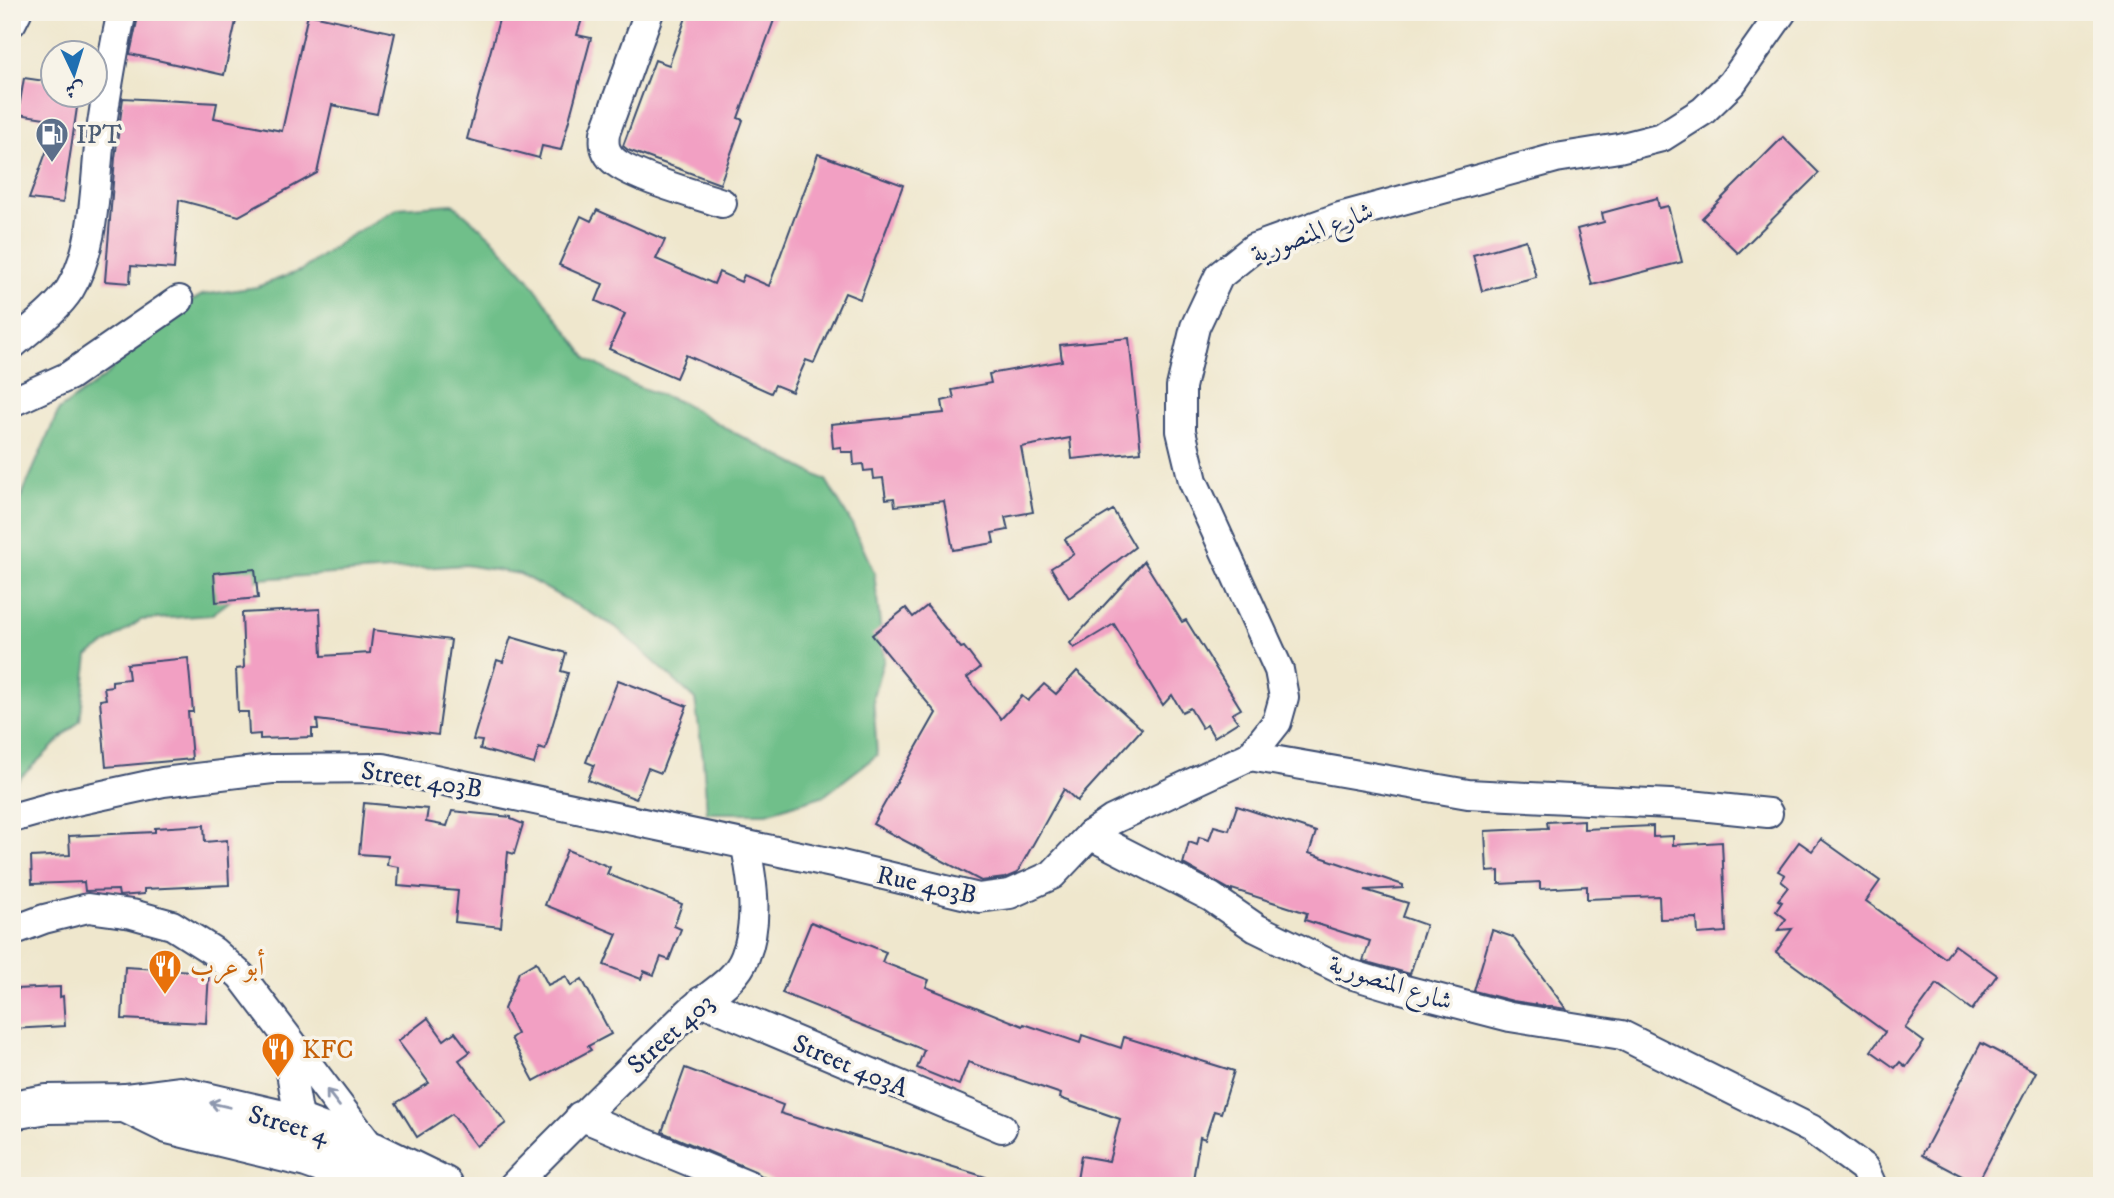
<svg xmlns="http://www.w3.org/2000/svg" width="2114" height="1198" font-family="'IM FELL DW Pica',Amiri,serif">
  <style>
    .forest { fill: #6fbf8a; stroke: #457774; stroke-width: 2 }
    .building { fill: #f2a0c3 }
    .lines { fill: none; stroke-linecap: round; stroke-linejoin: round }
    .street-casing { stroke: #3b4b6f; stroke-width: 32 }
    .secondary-casing { stroke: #3b4b6f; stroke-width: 42 }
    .street { stroke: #fff; stroke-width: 28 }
    .secondary { stroke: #fff; stroke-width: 38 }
    .oneway { stroke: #8d97ae }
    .labels { text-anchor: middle; stroke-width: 7; stroke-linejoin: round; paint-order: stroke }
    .service-label { font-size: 26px; fill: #4e5e75; stroke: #f7f3e8; text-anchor: start }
    .street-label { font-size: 26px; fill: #1b2f5e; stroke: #f7f3e8 }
    .food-label { font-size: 26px; fill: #c56008; stroke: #f7f3e8; text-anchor: start }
  </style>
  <rect width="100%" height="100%" fill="#f7f3e8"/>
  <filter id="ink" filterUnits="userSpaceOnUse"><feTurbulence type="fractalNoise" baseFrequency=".0143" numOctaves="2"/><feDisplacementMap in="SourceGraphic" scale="14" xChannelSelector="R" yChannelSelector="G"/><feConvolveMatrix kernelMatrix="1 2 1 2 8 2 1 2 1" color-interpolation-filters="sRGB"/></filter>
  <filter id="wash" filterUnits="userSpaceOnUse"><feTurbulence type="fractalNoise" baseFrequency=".00686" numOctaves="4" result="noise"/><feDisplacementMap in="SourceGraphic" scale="28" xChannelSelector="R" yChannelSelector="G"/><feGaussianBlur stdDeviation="1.57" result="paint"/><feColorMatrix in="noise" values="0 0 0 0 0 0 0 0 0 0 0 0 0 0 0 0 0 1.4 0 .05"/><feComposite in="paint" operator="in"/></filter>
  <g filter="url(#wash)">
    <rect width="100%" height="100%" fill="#efe7cd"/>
    <path class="forest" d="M453,204l39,34 35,39 61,82 43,25 52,19 48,28 95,49 26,44 22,48 10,87 -11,37 4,59 -52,40 -58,18h-60l-4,-55 -8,-59 -79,-72 -96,-53 -55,-9 -206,14 -48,36 -70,5 -53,36 -8,64 -68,66v-268l47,-108 48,-35 42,-49 53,-31 55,-8 45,-17 43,-31 53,-31z"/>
    <g id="blocks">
      <g class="building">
        <path d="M139,12h99l-14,63 -94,-21z"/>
        <path d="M501,12h54l27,7 -5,16 14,3 -30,112 -19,-4 -3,12 -72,-19z"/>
        <path d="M688,12h89l-39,106 5,2 -23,64 -92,-34 -5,-4 32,-86 14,5z"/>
        <path d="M308,14l87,19 -18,81 -45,-9 -15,68 -78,43 -60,-16 -5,69 -43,-3 -1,17 -25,-2 10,-123 8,-60 94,5 -3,15 68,13z"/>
        <path d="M24,78l28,4v12h27l-16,109 -34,-4 29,-79 -40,-6z"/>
        <path d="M1783,137l36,36 -81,80 -36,-35z"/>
        <path d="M818,154l85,31 -43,114 -15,-6 -31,70 -8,-3 -14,32 -17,-7 -4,8 -85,-38 -10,23 -67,-29 16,-35 -29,-13 7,-17 -44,-19 22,-49 10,5 6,-11 68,30 -9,19 58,25 5,-12 22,10 3,-7 25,11z"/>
        <path d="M1657,198l2,10 9,-2 14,56 -90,23 -15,-56 27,-7 -2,-9z"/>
        <path d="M1526,240l10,37 -54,14 -9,-36z"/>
        <path d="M1129,338l12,114 -69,7 -2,-21 -49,9 12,65 -28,5 3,13 -16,3 2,10 -41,7 -9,-49 -49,5 -1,-8 -8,1 -3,-21 -9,1 -1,-9 -9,1 -1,-7 -9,1 -1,-13h-12v-5l-8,1 -2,-24 113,-11 -2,-12 12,-3 -2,-8 39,-7 -2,-9 73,-13 -2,-16z"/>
        <path d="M1113,510l22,37 -66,51 -18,-30 23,-14 -9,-15z"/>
        <path d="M1144,561l38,61 4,-2 55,89 -9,5 6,8 -24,15 -7,-12 -5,3 -12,-20 -8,4 -10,-17 -9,10 -49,-81 -40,24 -4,-5z"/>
        <path d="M255,569l3,29 -42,4 -2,-29z"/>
        <path d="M927,606l34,42 3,-1 16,21 -13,10 34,41 21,-23 6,5 16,-17 12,10 21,-23 65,58 -65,72 -13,-12 -47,84 -12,5 -24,3 -108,-57 63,-111 -64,-78 34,-27 7,9z"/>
        <path d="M320,609l2,47 48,-3 3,-23 78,10 -13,95 -121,-15 1,9h-6v8l-52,2v-5l-11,1 -1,-23h-10l-2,-43 8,-1 -2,-55z"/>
        <path d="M511,637l55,16 -5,18 7,2 -23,77 -6,-2 -5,16 -54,-15 2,-8 -9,-1 24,-80 6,2z"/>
        <path d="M188,658l5,54h-5l4,47 -86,8 -6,-67 6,-1 -2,-12 8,-1v-5l17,-2 -2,-15z"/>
        <path d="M618,680l69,26 -26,67 -13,-5 -12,31 -48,-19 6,-15 -8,-3z"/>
        <path d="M364,803l64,6 -2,13 21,4 5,-15 59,6v2l12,5 -9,30 -6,-2 -7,75 -46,-5 3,-31 -60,-5 1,-19 -12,-2 1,-9 -29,-2z"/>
        <path d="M1237,806l79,26 -7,21 94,32v3l-38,2 43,13 -5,14 23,8 -16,49 -47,-13 7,-20 -65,-21 2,-7 -75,-24v2l-49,-27 6,-22 8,3 2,-8 10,3 5,-14 15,4z"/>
        <path d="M1584,820v9l69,-3v11l20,-1v9l49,-3 4,90 -28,2 -1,-16 -37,1 -1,-23 -72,3v-13l-47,3v-7l-41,2v-13l-12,1 -2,-41 63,-3 -1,-6z"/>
        <path d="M204,825l1,17 22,-2 2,45 -85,4v5l-25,2 -1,-6 -33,1 -1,-9 -52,2 -1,-27 39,-2 -1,-19 86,-4v-4z"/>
        <path d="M1821,839l59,42 -14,20 79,57 10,-13 42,30 -25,35 -35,-26 -32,44 19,14 -18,25 -6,-5 -5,6 -24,-17 14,-19 -109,-80 16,-23 -14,1 8,-11 -10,-8 6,-9 -4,-2 10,-13 -7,-6 4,-6 -7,-4 21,-29 13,9z"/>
        <path d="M567,850l43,17 -3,7 75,30 -8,22 7,3 -12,31 -8,-3 -7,18 -10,-4 -3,8 -37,-14 13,-31 -72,-29z"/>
        <path d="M811,922l75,30 -4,10 47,18 -3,7 97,39 1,-2 56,19 2,-8 39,13 3,-11 110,34 -13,42 -7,-2 -9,28 -5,-2 -8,49h-116l5,-30 28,5 11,-42 -60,-21 1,-4 -93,-32 -9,23 -42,-17 7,-18 -142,-57z"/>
        <path d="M1492,930l21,7 53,72 -53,-8 -39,-10z"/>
        <path d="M536,962l12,23 18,-9 5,10 11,-7 29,55 -23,12 3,4 -57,31 -23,-43 6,-4 -13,-25 15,-37z"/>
        <path d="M125,967l84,5 -3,51 -84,-4z"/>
        <path d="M60,987v10l3,-1 2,30 -53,3v-31h4l-1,-9z"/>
        <path d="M428,1018l16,22 11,-8 15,20 -11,8 47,63 -30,23 -24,-32 -35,23 -21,-34 33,-20 -31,-42z"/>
        <path d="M1981,1043l55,29 -59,112 -55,-29z"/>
        <path d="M685,1068l98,37 -3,8 212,66 -1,7h-204l-24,-9 -8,-6 -93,-39z"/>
      </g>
    </g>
  </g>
  <g filter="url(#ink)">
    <use href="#blocks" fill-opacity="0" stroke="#3b4b6f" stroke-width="2"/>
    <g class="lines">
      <defs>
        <g id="street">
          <path d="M649,12l-44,121c-1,10 -1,17 6,25 16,18 87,37 111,45"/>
          <path d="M12,22l5,-10"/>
          <path d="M12,345c19,-17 44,-34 58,-56 26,-43 24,-102 30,-151 6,-42 12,-84 22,-126"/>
          <path d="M12,402l57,-26 110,-76"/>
          <path d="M1250,756l218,38 222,11 78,8"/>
          <path d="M12,818l50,-14 101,-22 109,-13 111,-1 459,97 137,33 31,-4 42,-19 38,-40 22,-15 138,-64 27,-34 7,-25 -5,-27 -86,-189 -12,-50v-44l14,-60 24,-51 35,-28 86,-31 216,-59 63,-10 43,-11 41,-26 29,-28 50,-71"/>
          <path d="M1090,835l121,62 45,31 94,46 40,12 120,31 112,18 189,94 53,39 8,18"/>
          <path d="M12,931l32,-12 44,-11 44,6 40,11 41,26 28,25 134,177"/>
          <path d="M701,1001l301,127"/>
          <path d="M285,1039l18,101"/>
          <path d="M580,1116l169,70"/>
          <path d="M513,1186c57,-59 116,-116 175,-173 19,-18 47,-30 57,-56 14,-35 8,-74 1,-110"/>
        </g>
        <g id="secondary">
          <path d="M125,1103l43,21 139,34 79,28"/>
          <path d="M12,1110l35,-6 78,-1 55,-7 120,28 74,28 70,34"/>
        </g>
      </defs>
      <use href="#street" class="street-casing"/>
      <use href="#secondary" class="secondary-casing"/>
      <use href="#street" class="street"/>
      <use href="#secondary" class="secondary"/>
    </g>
    <defs><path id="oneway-shaft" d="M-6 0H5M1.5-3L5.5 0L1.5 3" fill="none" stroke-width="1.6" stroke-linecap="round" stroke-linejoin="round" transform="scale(1.75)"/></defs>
    <g class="oneway">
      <use href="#oneway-shaft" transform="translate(333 1098) rotate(-128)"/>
      <use href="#oneway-shaft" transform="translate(220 1105) rotate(-167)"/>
    </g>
  </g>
  <defs>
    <symbol id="fuel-pin" viewBox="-11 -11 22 30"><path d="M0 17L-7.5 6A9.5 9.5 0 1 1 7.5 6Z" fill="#5c6f8a" stroke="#f7f3e8"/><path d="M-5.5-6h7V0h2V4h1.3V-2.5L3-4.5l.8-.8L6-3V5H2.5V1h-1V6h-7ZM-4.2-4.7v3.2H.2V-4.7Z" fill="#fff"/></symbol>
    <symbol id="restaurant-pin" viewBox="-11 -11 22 30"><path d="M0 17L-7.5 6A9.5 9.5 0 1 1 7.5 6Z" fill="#e8710a" stroke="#f7f3e8"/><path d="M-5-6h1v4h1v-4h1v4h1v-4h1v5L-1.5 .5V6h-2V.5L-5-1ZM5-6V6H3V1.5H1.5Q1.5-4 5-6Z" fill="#fff"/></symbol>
  </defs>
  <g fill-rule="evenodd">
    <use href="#fuel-pin" x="33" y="115" width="38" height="52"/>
    <use href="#restaurant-pin" x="146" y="947" width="38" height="52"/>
    <use href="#restaurant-pin" x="259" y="1030" width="38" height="52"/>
  </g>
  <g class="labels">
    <g class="service-label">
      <text x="76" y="143">IPT</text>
    </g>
    <g class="street-label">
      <text transform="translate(1312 232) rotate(-21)" y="9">شارع المنصورية</text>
      <text transform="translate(422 779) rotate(9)" y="9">Street 403B</text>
      <text transform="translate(927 884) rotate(12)" y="9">Rue 403B</text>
      <text transform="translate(1391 982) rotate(18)" y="9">شارع المنصورية</text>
      <text transform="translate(670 1033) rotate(-42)" y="9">Street 403</text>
      <text transform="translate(851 1065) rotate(23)" y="9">Street 403A</text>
      <text transform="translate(289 1124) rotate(16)" y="9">Street 4</text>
    </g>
    <g class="food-label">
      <text x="190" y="975">أبو عرب</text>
      <text x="302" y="1058">KFC</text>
    </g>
  </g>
  <rect width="2114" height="1198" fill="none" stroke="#f7f3e8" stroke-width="42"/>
  <g transform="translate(74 74) rotate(176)"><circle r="33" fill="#f7f3e8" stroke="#9fa5b1" stroke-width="2"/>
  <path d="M0-5L12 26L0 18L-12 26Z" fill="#1f6fb2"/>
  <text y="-10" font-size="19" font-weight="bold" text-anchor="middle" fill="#1b2f5e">ش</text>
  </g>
</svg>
